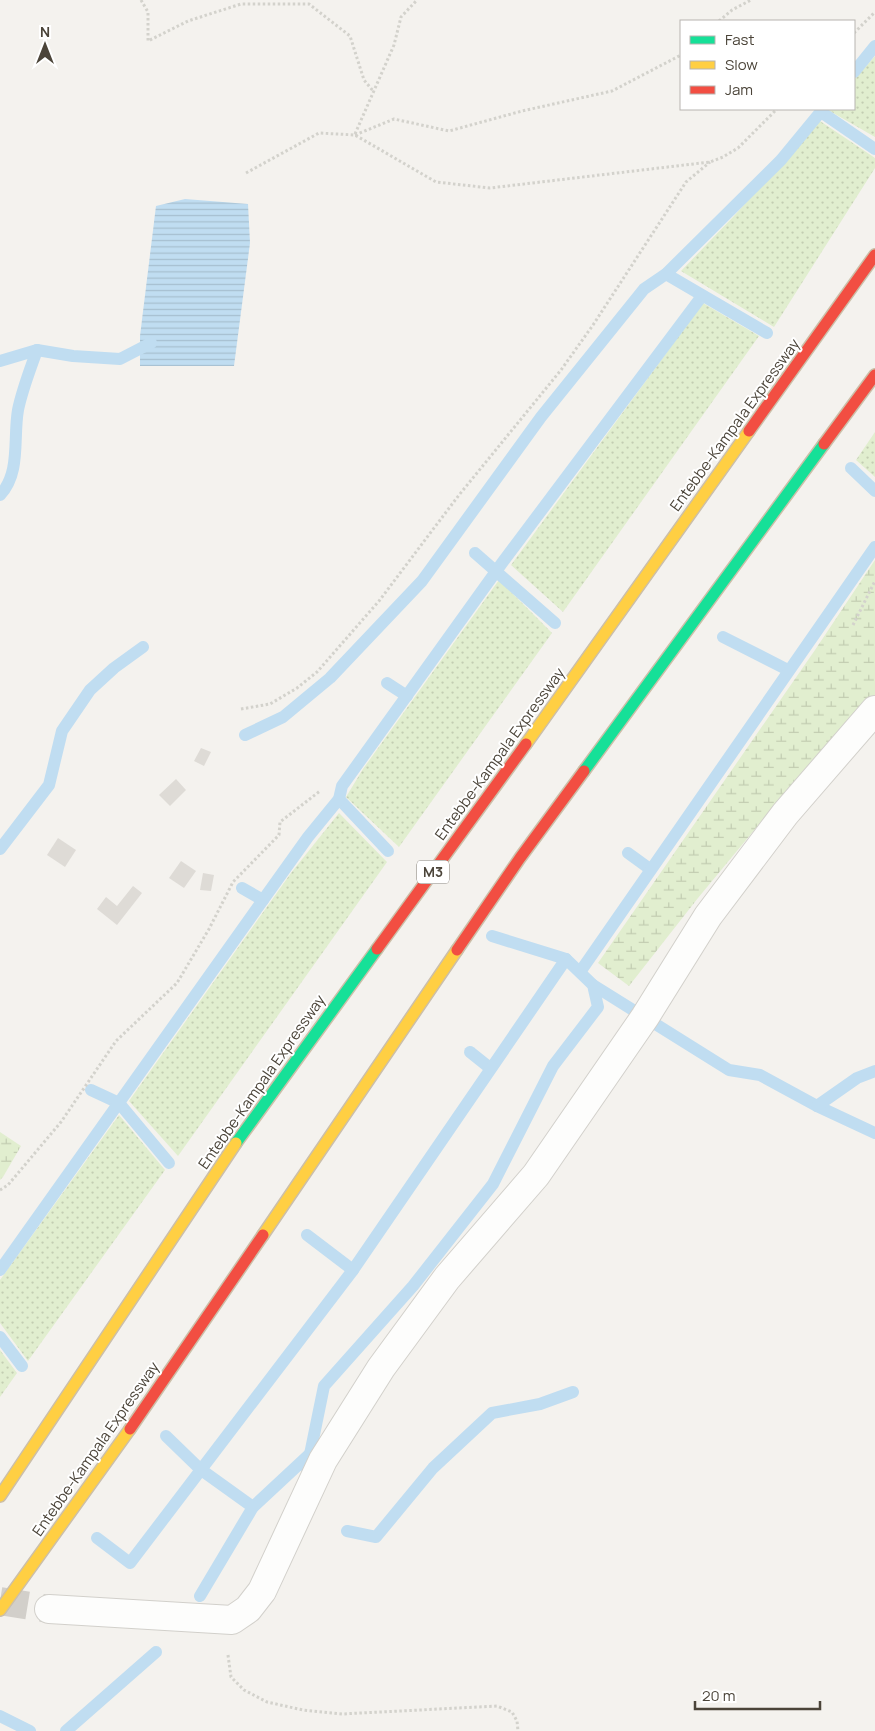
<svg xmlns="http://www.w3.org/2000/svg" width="875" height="1731" font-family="Manrope,sans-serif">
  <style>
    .grass { fill: url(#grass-dots) }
    .wetland { fill: url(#wetland-marsh) }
    .water { fill: url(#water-rules) }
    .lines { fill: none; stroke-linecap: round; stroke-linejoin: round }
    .stream { stroke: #c0ddf1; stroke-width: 12 }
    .building { fill: #dedbd6 }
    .street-tunnel { stroke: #d2cfca; stroke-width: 28; stroke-dasharray: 28 14; stroke-linecap: butt }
    .street-casing { stroke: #d2d0cb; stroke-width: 30 }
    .fast-casing { stroke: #ccbfa9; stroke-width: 14 }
    .slow-casing { stroke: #ccbfa9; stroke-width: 14 }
    .jam-casing { stroke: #ccbfa9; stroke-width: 14 }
    .path { stroke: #d3d2cc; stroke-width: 3; stroke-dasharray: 2.5 2.5; stroke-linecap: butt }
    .street { stroke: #fdfdfc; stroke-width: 28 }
    .fast { stroke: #16e098; stroke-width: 11 }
    .slow { stroke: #ffcf43; stroke-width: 11 }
    .jam { stroke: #f24e42; stroke-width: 11 }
    .labels { text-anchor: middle; stroke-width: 4; stroke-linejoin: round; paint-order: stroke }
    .shield { fill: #fff; stroke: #817c74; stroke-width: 1 }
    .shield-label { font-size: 14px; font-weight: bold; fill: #4b4439 }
    .street-label { font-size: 15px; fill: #4b4439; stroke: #fff }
  </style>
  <defs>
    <pattern id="grass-dots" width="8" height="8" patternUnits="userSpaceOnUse" patternTransform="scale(1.25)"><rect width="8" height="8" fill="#e1eecf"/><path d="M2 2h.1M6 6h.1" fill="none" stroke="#c3cdb2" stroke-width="1.8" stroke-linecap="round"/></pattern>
    <pattern id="wetland-marsh" width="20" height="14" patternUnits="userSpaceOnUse" patternTransform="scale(1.25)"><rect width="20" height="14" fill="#e1eecf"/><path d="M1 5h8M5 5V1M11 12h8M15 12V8" fill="none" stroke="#c3cdb2"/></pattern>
    <pattern id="water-rules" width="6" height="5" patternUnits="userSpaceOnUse" patternTransform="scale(1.25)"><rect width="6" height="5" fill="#c0ddf1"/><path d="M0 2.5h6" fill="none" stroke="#a6bfcf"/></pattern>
  </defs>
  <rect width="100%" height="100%" fill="#f4f2ee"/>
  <g class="grass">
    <path d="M875,56v81l-47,-27 1,-1h25v-29z"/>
    <path d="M820,121l55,37v10l-101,159 -93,-56 52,-54z"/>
    <path d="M703,303l56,33 -196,276 -52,-47z"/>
    <path d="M875,432v45l-19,-17z"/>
    <path d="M499,580l53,53 -153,214 -53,-50 17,-28z"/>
    <path d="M339,813l48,49 -209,294 -49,-55 162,-228z"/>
    <path d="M119,1115l46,55 -137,191 -28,-38v-43z"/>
    <path d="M0,1350l17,23 -17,24z"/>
  </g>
  <g class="wetland">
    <path d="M875,560v137l-8,14 -73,71 -96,116 -69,88 -31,-23 217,-313z"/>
    <path d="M0,1132l21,14 -18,31 -3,3z"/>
  </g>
  <path class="water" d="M185,199l63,5 2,39 -16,123h-94v-30l16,-130z"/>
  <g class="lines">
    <g class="stream">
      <path d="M854,72l21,-26"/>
      <path d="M821,112l54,37"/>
      <path d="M666,274l101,59"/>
      <path d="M0,361l37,-11 36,6 47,3 31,-16"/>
      <path d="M851,468l24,23"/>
      <path d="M0,495c21,-22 13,-57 18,-85 4,-20 12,-40 19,-60"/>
      <path d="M475,553l80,70"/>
      <path d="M723,637l65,33"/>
      <path d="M387,683l20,13"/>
      <path d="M245,735l38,-18 47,-39 92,-97 119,-164 103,-128 22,-15 115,-114 42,-51"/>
      <path d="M339,799l49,52"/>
      <path d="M0,849l49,-64 13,-54 28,-41 24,-22 29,-21"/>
      <path d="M628,853l22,16"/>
      <path d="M242,888l21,12"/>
      <path d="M580,972l295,-425"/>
      <path d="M593,985l136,85 31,5 57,31 58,27"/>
      <path d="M470,1052l20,16"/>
      <path d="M91,1090l28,13 50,60"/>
      <path d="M817,1106l40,-28 18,-7"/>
      <path d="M307,1235l46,35"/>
      <path d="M0,1270l263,-370 45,-63 31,-38 3,-13 160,-223 200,-267"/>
      <path d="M0,1337l22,29"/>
      <path d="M166,1436l34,33 53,38"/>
      <path d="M307,1469l17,-83 89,-100 80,-102 60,-118 45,-59 -5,-22 -27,-26 -74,-23"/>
      <path d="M347,1531l29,6 57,-69 59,-55 48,-9 33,-12"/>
      <path d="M97,1538l33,25 223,-293 213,-311"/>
      <path d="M200,1596l53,-89 58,-54"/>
      <path d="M0,1716l30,15"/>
      <path d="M66,1731l90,-79"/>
    </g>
  </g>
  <g class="building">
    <path d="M201,748l10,4 -7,14 -10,-5z"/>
    <path d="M176,779l10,11 -16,16 -11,-11z"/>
    <path d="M58,838l18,12 -11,17 -18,-12z"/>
    <path d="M181,861l15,10 -12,17 -15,-10z"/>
    <path d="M203,873l11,2 -3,16 -11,-1z"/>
    <path d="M133,886l9,7 -25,32 -20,-16 9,-12 11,9z"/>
  </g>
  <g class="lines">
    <path class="street-tunnel" d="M0,1601l49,8"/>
    <defs>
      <path id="street" d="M49,1609l183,11 16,-11 14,-18 61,-131 58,-92 66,-90 89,-103 109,-158 63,-101 77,-102 90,-104"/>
      <g id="fast">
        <path d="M584,771l240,-327"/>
        <path d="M236,1143l141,-194"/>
      </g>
      <g id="slow">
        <path d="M526,744l223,-313"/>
        <path d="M263,1235l194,-285"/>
        <path d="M0,1496l236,-353"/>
        <path d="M0,1610l130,-181"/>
      </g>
      <g id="jam">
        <path d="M749,431l126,-176"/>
        <path d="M824,444l51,-69"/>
        <path d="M377,949l149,-205"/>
        <path d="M457,950l63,-92 64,-87"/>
        <path d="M130,1429l133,-194"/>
      </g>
    </defs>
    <use href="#street" class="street-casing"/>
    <use href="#fast" class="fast-casing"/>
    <use href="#slow" class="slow-casing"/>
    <use href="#jam" class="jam-casing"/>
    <g class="path">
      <path d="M141,0l7,12v29l40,-20 53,-17h68l41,32 14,44 10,12"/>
      <path d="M719,21l13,-11 19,-10"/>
      <path d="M854,33l21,-21"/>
      <path d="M355,134l39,-89 7,-28 16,-17"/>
      <path d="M355,135l39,-16 55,12 73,-20 90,-20 69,-36"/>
      <path d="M246,173l73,-40 36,2 81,47 54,6 220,-26 13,-5 15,-9 39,-39"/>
      <path d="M853,625l22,-44"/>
      <path d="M241,709l29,-5 27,-16 20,-16 62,-71 80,-106 102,-125 32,-45 93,-143 24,-20"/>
      <path d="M0,1190l8,-5 53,-63 55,-81 61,-58 32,-54 24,-47 46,-47 1,-13 40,-31"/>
      <path d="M228,1655l3,22 13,13 23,12 36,8 39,4 155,-8 15,6 5,9 1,10"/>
    </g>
    <use href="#street" class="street"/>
    <use href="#fast" class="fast"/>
    <use href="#slow" class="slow"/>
    <use href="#jam" class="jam"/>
  </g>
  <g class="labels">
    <rect class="shield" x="417" y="860.5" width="32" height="23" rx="4"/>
    <g class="shield-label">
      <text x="433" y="877">M3</text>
    </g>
    <g class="street-label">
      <text transform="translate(735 425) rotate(-54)" y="5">Entebbe-Kampala Expressway</text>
      <text transform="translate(500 754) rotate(-54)" y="5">Entebbe-Kampala Expressway</text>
      <text transform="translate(262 1082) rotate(-55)" y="5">Entebbe-Kampala Expressway</text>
      <text transform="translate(96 1449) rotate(-55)" y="5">Entebbe-Kampala Expressway</text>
    </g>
  </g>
  <rect x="680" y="20" width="175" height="90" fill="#ffffff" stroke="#b7b4b0"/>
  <rect x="690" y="36" width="25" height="8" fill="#16e098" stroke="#b7b4b0"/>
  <text x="725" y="45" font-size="15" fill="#4b4439">Fast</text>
  <rect x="690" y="61" width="25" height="8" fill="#ffcf43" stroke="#b7b4b0"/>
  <text x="725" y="70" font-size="15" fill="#4b4439">Slow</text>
  <rect x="690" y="86" width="25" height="8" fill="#f24e42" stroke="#b7b4b0"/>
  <text x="725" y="95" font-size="15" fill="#4b4439">Jam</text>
  <g transform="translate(45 45)" stroke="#ffffff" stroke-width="4" paint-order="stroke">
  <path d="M0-4L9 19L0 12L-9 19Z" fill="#4b4439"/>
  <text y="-8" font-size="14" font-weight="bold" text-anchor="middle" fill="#4b4439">N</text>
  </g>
  <path d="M695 1701v8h125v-8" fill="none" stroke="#4b4439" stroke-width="2.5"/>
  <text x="702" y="1701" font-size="15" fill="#4b4439" stroke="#ffffff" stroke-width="4" paint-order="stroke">20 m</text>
</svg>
